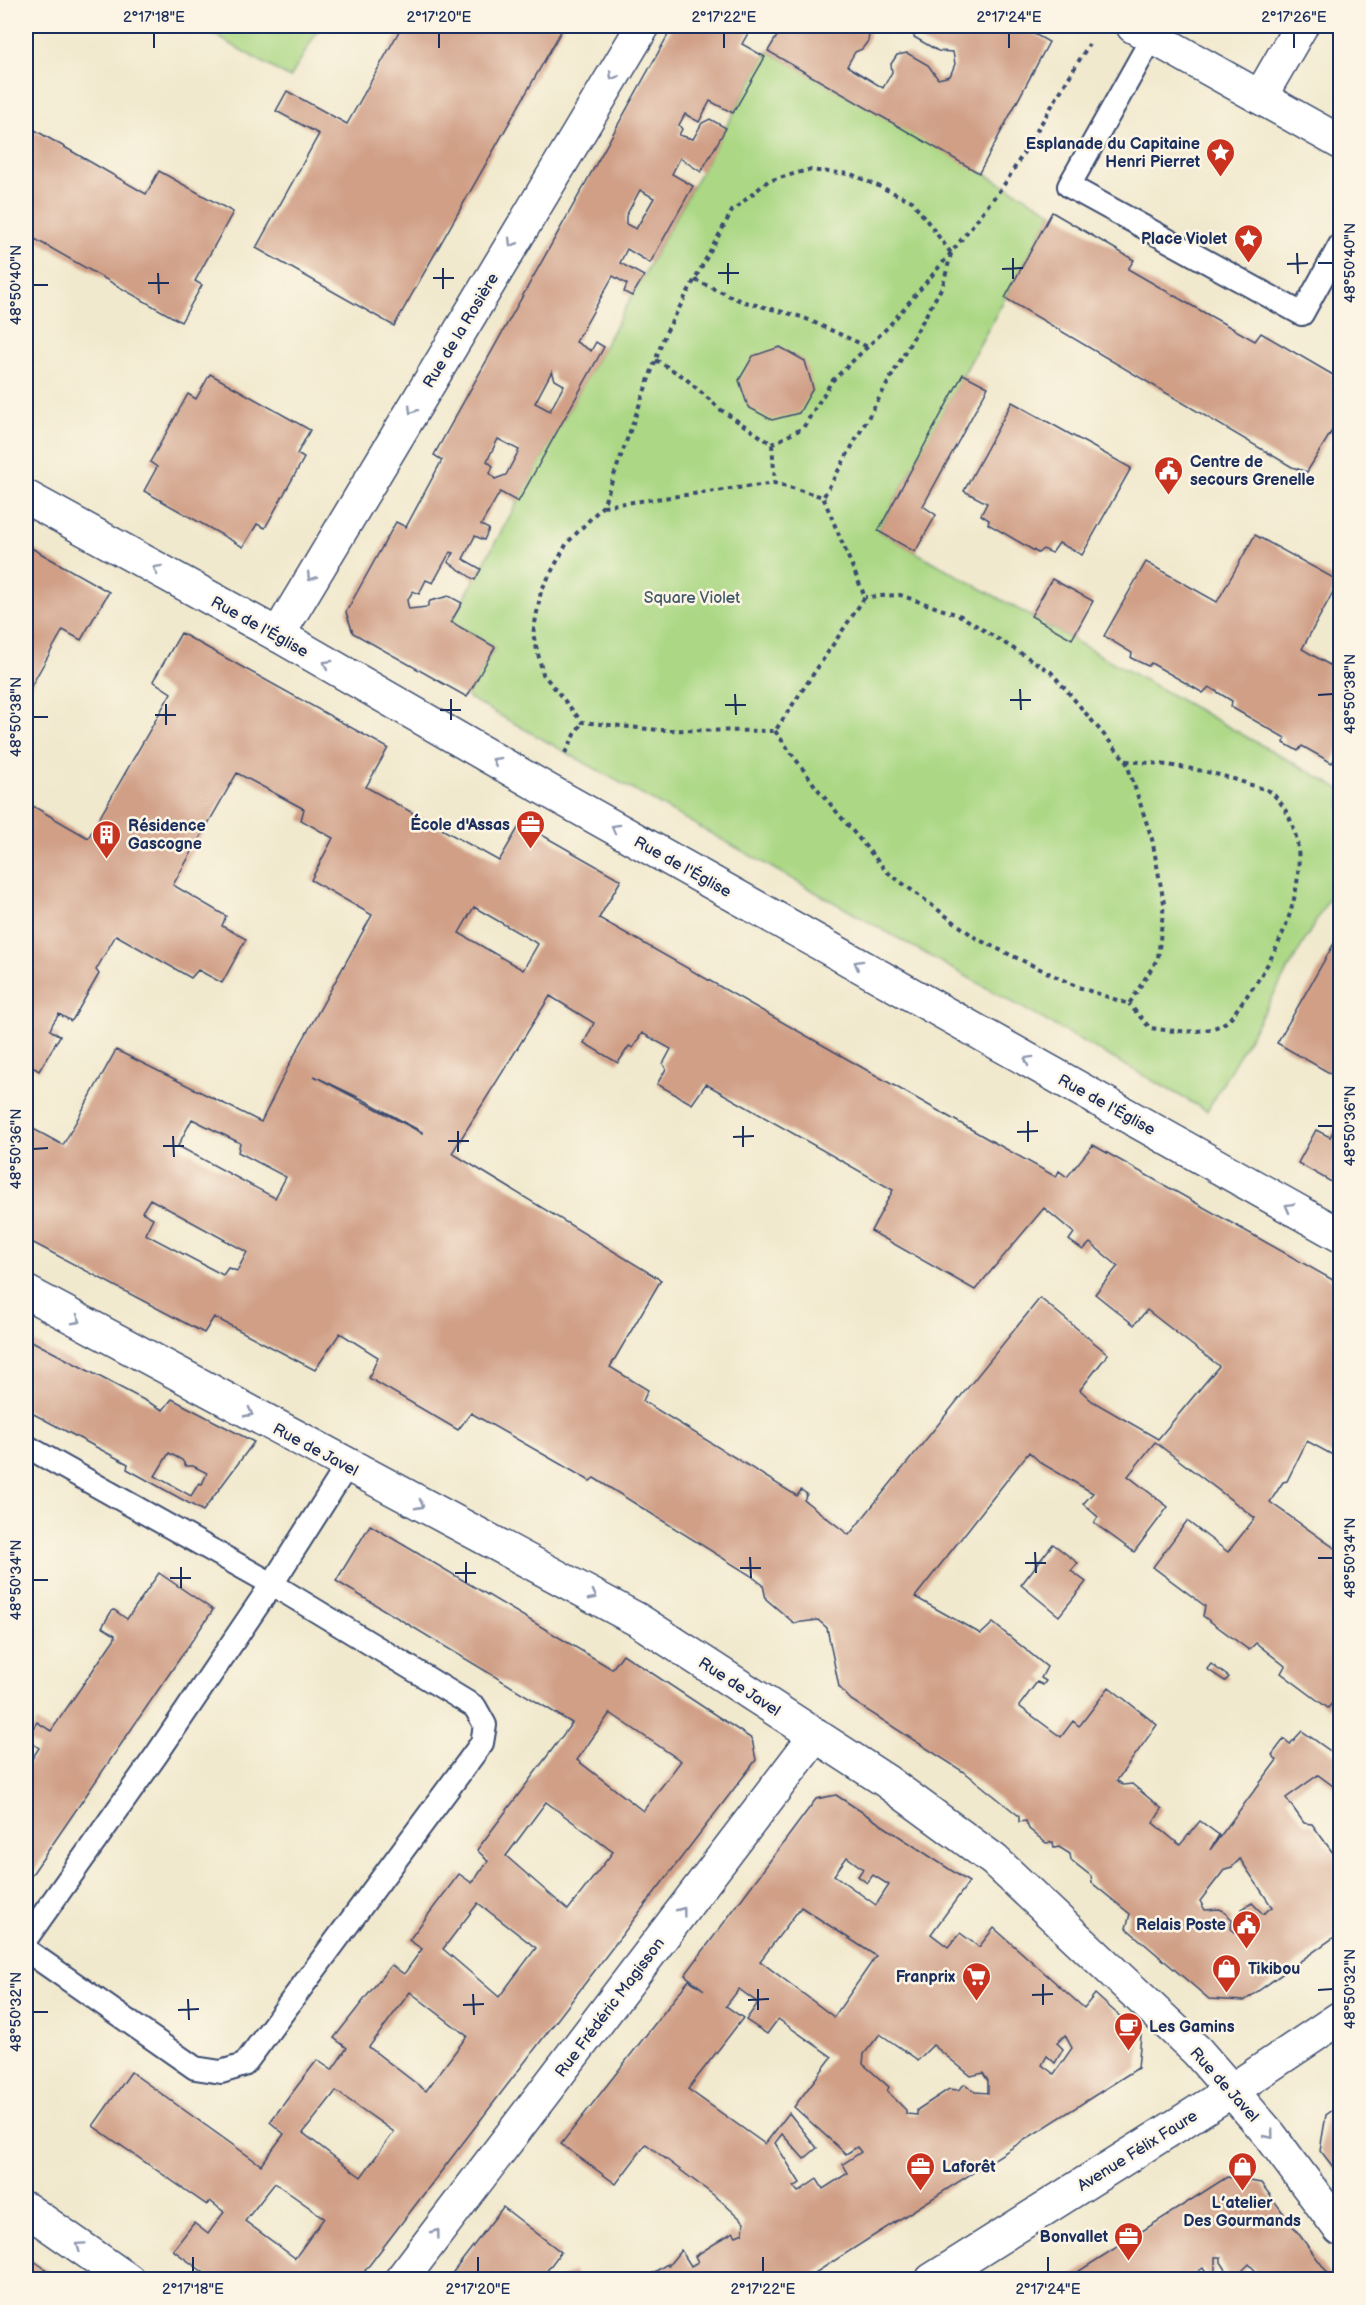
<svg xmlns="http://www.w3.org/2000/svg" width="1366" height="2305" font-family="'Balsamiq Sans',sans-serif">
  <style>
    .green { fill: #acd885; stroke: #648472; stroke-width: 1.5 }
    .building { fill: #d09f86; fill-rule: evenodd }
    .lines { fill: none; stroke-linecap: round; stroke-linejoin: round }
    .service-casing { stroke: #3b4b6f; stroke-width: 26 }
    .minor-casing { stroke: #3b4b6f; stroke-width: 36 }
    .tertiary-casing { stroke: #3b4b6f; stroke-width: 36 }
    .path { stroke: #3b4b6f; stroke-width: 4; stroke-dasharray: 4.5 4.5; stroke-linecap: butt }
    .service { stroke: #fff; stroke-width: 22 }
    .minor { stroke: #fff; stroke-width: 33 }
    .tertiary { stroke: #fff; stroke-width: 33 }
    .oneway { stroke: #8d97ae }
    .ticks { fill: none; stroke: #1b2f5e; stroke-width: 2 }
    .labels { text-anchor: middle; stroke-width: 5; stroke-linejoin: round; paint-order: stroke }
    .poi-label { font-size: 16px; font-weight: bold; fill: #1b2f5e; stroke: #fcf5e5; text-anchor: end }
    .street-label { font-size: 16px; fill: #1b2f5e; stroke: #fcf5e5 }
    .park-label { font-size: 16px; fill: #3f5968; stroke: #fcf5e5 }
    .neatline { fill: none; stroke: #1b2f5e; stroke-width: 2 }
    .ticks-label { font-size: 15px; text-anchor: middle; fill: #1b2f5e }
  </style>
  <rect width="100%" height="100%" fill="#fcf5e5"/>
  <filter id="ink" filterUnits="userSpaceOnUse"><feTurbulence type="fractalNoise" baseFrequency=".0167" numOctaves="2"/><feDisplacementMap in="SourceGraphic" scale="12" xChannelSelector="R" yChannelSelector="G"/><feConvolveMatrix kernelMatrix="1 2 1 2 8 2 1 2 1" color-interpolation-filters="sRGB"/></filter>
  <filter id="wash" filterUnits="userSpaceOnUse"><feTurbulence type="fractalNoise" baseFrequency=".008" numOctaves="4" result="noise"/><feDisplacementMap in="SourceGraphic" scale="24" xChannelSelector="R" yChannelSelector="G"/><feGaussianBlur stdDeviation="1.35" result="paint"/><feColorMatrix in="noise" values="0 0 0 0 0 0 0 0 0 0 0 0 0 0 0 0 0 1.4 0 .05"/><feComposite in="paint" operator="in"/></filter>
  <g filter="url(#wash)">
    <rect width="100%" height="100%" fill="#f1e9cd"/>
    <g class="green">
      <path d="M199,26h121l-30,52z"/>
      <path d="M768,51l284,161 -174,319 462,258v90l-133,232 -740,-414 28,-50 -44,-25z"/>
    </g>
    <g id="blocks">
      <g class="building">
        <path d="M402,26h162l-170,300 -138,-78 63,-114 -43,-23 11,-20 60,33z"/>
        <path d="M673,26h79l-10,18 23,13 -32,56 -23,-12 -11,21 -14,-8 -6,11 3,4 -3,6 14,4 9,-16 8,-4 16,9 -25,44 -21,-14 -8,16 21,12 -43,77 -23,-14 -7,14 24,13 -12,20 -8,-4 3,-8 -14,-8 -37,66 15,9 5,-9 8,5 -86,155 -18,-10 -19,33 8,4 -5,11 -9,-4 -12,23 18,10 -6,11 -27,-18 6,-9 -4,-1 -17,31 -7,-3 -7,14 -6,-3 -6,10 2,8 18,-2 3,-6 19,-5 13,7 -11,19 44,25 -28,50 -114,-64 -7,-21 50,-90 10,5 36,-67 -8,-5zM640,190l14,8 -18,31 -10,-5v-8zM552,371l3,9 9,5 -14,26 -15,-8zM498,439l21,11 -13,25 -11,4 -5,-6 3,-7 -6,-5z"/>
        <path d="M783,26h87l-2,15 -6,8 -7,3 -8,14 36,22 9,-16 -1,-8 6,-9 10,-2 21,12 10,14 12,-3 5,-12 -2,-12 -15,-1 -24,-14 -1,-11h107l29,16 -70,131 -211,-122z"/>
        <path d="M26,125l120,69 13,-23 74,41 -38,69 7,4 -21,37 -155,-88z"/>
        <path d="M1052,212l82,48 -6,9 59,34 68,38 6,-8 79,46v54l-7,-4 -26,43 -15,-5 -287,-169z"/>
        <path d="M780,347l25,14 8,27 -14,25 -27,7 -24,-13 -9,-27 14,-24z"/>
        <path d="M210,374l100,56 -13,24 7,4 -39,70 -8,-4 -14,23 -99,-56 13,-24 -7,-5 38,-68 8,5z"/>
        <path d="M963,374l25,13 -65,119 13,9 -21,37 -37,-21z"/>
        <path d="M1012,402l119,66 -49,87 -23,-12 -7,10 -9,-4 -5,4 -50,-29 1,-4 -8,-5 6,-12 -23,-12z"/>
        <path d="M1255,535l84,46 -37,68 38,22v78l-8,14 -30,-17 -4,5 -14,-8 1,-5 -54,-31 1,-6 -23,-14 -6,6 -52,-30 -3,3 -17,-8 1,-5 -28,-17 42,-74 71,40z"/>
        <path d="M26,545l83,47 -28,48 -18,-10 -37,65z"/>
        <path d="M1052,579l41,22 -21,38 -41,-23z"/>
        <path d="M181,633l207,115 -22,39 133,74 22,-38 100,57 -22,38 382,217 75,42 3,-6 8,6 26,-32 247,139v175l-33,-18 -20,40 -4,1 -13,20 70,50v154l-6,-5 -6,7 -47,-35 4,-7 -29,-23 -7,7 -46,-34 2,-10 -52,-39 34,-46 41,31 27,-34 -100,-76 -27,34 40,31 -34,45 -40,-29 4,-6 -15,-13 10,-11 -52,-30 -12,-11 -114,145 66,37 12,-11 54,44 -6,11 5,3 -3,4 -6,-3 -18,24 42,31 12,-16 6,5 2,-2 28,-37 48,38 -40,55 6,5 9,-1 30,25 -9,14 27,22 20,-24 19,14 -9,15 67,-90 -5,-5 12,-16 6,5 12,-13 38,27v33l-22,-16 -32,23 18,25 8,1 21,29 7,1v79l-96,68 -35,-2 -83,-71 4,-14 -38,-31 -1,-7 -20,-16 -1,-6 -11,-7 -5,1 -1,-6 -7,1 -17,-14 -3,-8 -7,1v-6l-52,-42 -116,-74 -12,-13 -12,-59 -9,-8 -24,3 -28,-24 -3,-14 -13,-10 -156,-97 -4,3 -119,-68 -13,17 -89,-52 9,-21 -38,-24 -25,37 -101,-53 -10,16 -178,-94v-114l37,20 53,-95 145,72 29,-59 82,-148 -61,-35 22,-42 -32,-18 3,-11 -67,-36 -64,112 53,31 -4,10 24,13 -24,44 -24,-13 -7,8 -75,-43 -20,35 3,4 -26,45 -2,2 -12,-7 -6,9 -3,7 10,6 -21,35 -13,-8v-261l62,36 83,-145 -18,-12zM474,907l64,37 -15,26 -64,-37zM550,996l44,27 -10,20 34,20 11,-17 4,2 9,-15 29,16 -8,15 3,5 -9,15 35,20 14,-20 187,106 -22,41 104,59 69,-82 30,25 -5,7 14,10 7,-7 28,23 -23,28 39,31 13,-15 72,56 -61,73 -66,-38 -12,-11 28,-36 -68,-56 -191,237 -45,-35 3,-6 -6,-4 -4,6 -154,-95 5,-11 -38,-23 51,-87 -209,-127zM314,1076l50,24 58,32v1zM192,1119l48,24 -2,9 48,25 -11,21 -97,-52zM150,1199l97,53 -10,19 -9,-3 -5,7 -78,-41 8,-16 -11,-6zM1240,1859l32,48 -9,7 -11,-11 -10,6 6,15 -13,8 -4,-3 1,-10 -12,-10 -15,1 -5,-9 25,-32 7,-2z"/>
        <path d="M1340,933v146l-63,-36z"/>
        <path d="M1340,1083v23l-8,-5z"/>
        <path d="M1340,1118v69l-42,-24 18,-33 14,7z"/>
        <path d="M26,1338l137,72 9,-11 82,43 -51,69 -76,-42 1,-5 -102,-54zM169,1453l13,7 4,6h7l14,7 -5,11 -3,-1 -8,13 -36,-20z"/>
        <path d="M370,1525l242,144 11,-15 129,85 4,21 -398,520h-144l-41,-30 21,-27 14,11 16,-22 -14,-11 -3,4 -114,-79 38,-54 130,93 23,-31 -14,-12 47,-62 15,10 15,-22 -13,-10 57,-73 13,9 18,-25 -13,-9 50,-66 13,9 16,-22 -11,-11 95,-127 -236,-142zM610,1713l71,48 -38,50 -66,-51zM546,1802l67,50 -45,58 -62,-54zM478,1903l58,45 -37,49 -56,-48zM410,1992l57,44 -41,55 -57,-44zM336,2091l58,41 -33,45 -58,-44zM275,2183l49,35 -29,40 -50,-37z"/>
        <path d="M1053,1544l25,19 -7,8 15,11 -27,34 -38,-31z"/>
        <path d="M159,1573l54,37 -187,273v-115l13,-20 -13,-9 11,-17 14,9 64,-93v-3l-13,-8 9,-15 3,-2 13,9z"/>
        <path d="M1211,1664l18,13 -4,4 -18,-12z"/>
        <path d="M836,1795l133,87 -38,52 17,13 12,-14 19,14 15,-19 90,80 11,-14 46,41 -3,33 -334,212h-162l25,-16 1,2 13,-16 10,16 7,-4 -3,-6 38,-24 3,4 7,-3 1,-11 -24,-22 -74,-56 -30,40 -55,-40 128,-164 15,10 -19,-15 131,-176zM847,1857l16,12 -5,7 9,7 6,-8 16,10 -13,20 -42,-30zM801,1907l75,49 -42,61 -74,-56zM739,1989l19,14 -12,17 21,14 11,-15 54,38 -38,50 52,47 11,-7 4,5 -18,12 5,9 -25,16 -6,-10 -19,13 -4,-5 6,-4 -25,-40 7,-9 22,25 13,-11 -28,-35 -24,31 -77,-55 55,-71 -17,-12zM880,2034l38,26 15,-15 38,31 12,-3 5,8v12l-13,-1 -10,-8 -7,6 -9,-1 -32,21v5l-11,-1v-4l-19,-19 2,-4 -26,-23 1,-10zM1065,2035l7,13 -18,26 -12,-9 5,-9 8,7 8,-14 -6,-6z"/>
        <path d="M1340,2105v71l-20,-26 6,-35z"/>
        <path d="M1227,2177l34,6 69,93v4h-66l-15,-16 -8,8 6,8h-26l7,-7 -7,-11v-5h-6v14l-7,5 -5,-8 -17,12h-121z"/>
        <path d="M503,2207l58,45 -21,28h-93z"/>
        <path d="M27,2256l34,24h-35z"/>
        <path d="M573,2271l6,9h-21z"/>
      </g>
    </g>
  </g>
  <g filter="url(#ink)">
    <use href="#blocks" fill-opacity="0" stroke="#3b4b6f" stroke-width="1.5"/>
    <g class="lines">
      <defs>
        <g id="service">
          <path d="M1153,36l-84,150 233,128 38,-69"/>
          <path d="M26,1446l246,138 203,123 10,18 -3,18 -238,322 -23,7 -26,-4 -169,-118"/>
          <path d="M26,1939l131,-185 115,-170 75,-118"/>
        </g>
        <g id="minor">
          <path d="M1260,97l41,-71"/>
          <path d="M26,497l252,138 269,155 793,445"/>
          <path d="M278,635l365,-609"/>
          <path d="M26,1292l612,328 248,161 108,79 203,191 73,84 70,94"/>
          <path d="M26,2209l102,71"/>
          <path d="M401,2280l415,-545"/>
        </g>
        <g id="tertiary">
          <path d="M1133,26l207,116"/>
          <path d="M932,2280l299,-189 109,-73"/>
        </g>
      </defs>
      <use href="#service" class="service-casing"/>
      <use href="#minor" class="minor-casing"/>
      <use href="#tertiary" class="tertiary-casing"/>
      <g class="path">
        <path d="M695,280l46,21 61,16 66,30"/>
        <path d="M656,360l28,17 37,33 51,34 3,38"/>
        <path d="M772,444l31,-16 29,-47 56,-54 63,-74 55,-71 83,-138"/>
        <path d="M824,496l119,-211 8,-31"/>
        <path d="M603,506l172,-23 48,14 42,100 -90,134 -117,-1 -76,-8 -39,-48 -10,-40 8,-43 26,-48 36,-37 62,-172 67,-123 36,-30 40,-11 43,4 61,27 39,52"/>
        <path d="M775,731l41,56 70,84 91,68 101,48 51,17 29,-46 6,-55 -12,-64 -26,-78 -75,-89 -90,-56 -61,-21 -35,2"/>
        <path d="M565,753l17,-31"/>
        <path d="M1126,761c43,3 85,9 125,24 6,2 16,4 21,8 55,55 14,152 -26,204 -6,7 -13,20 -20,25 -20,14 -54,9 -76,6l-21,-24"/>
      </g>
      <use href="#service" class="service"/>
      <use href="#minor" class="minor"/>
      <use href="#tertiary" class="tertiary"/>
    </g>
    <defs><path id="oneway-chevron" d="M-2-3.5L2.5 0L-2 3.5" fill="none" stroke-width="1.6" stroke-linecap="round" stroke-linejoin="round" transform="scale(1.5)"/></defs>
    <g class="oneway">
      <use href="#oneway-chevron" transform="translate(613 76) rotate(121)"/>
      <use href="#oneway-chevron" transform="translate(512 243) rotate(121)"/>
      <use href="#oneway-chevron" transform="translate(412 410) rotate(121)"/>
      <use href="#oneway-chevron" transform="translate(157 569) rotate(-151)"/>
      <use href="#oneway-chevron" transform="translate(311 577) rotate(121)"/>
      <use href="#oneway-chevron" transform="translate(327 664) rotate(-150)"/>
      <use href="#oneway-chevron" transform="translate(496 761) rotate(-150)"/>
      <use href="#oneway-chevron" transform="translate(615 828) rotate(-151)"/>
      <use href="#oneway-chevron" transform="translate(858 964) rotate(-151)"/>
      <use href="#oneway-chevron" transform="translate(1028 1060) rotate(-151)"/>
      <use href="#oneway-chevron" transform="translate(1289 1207) rotate(-151)"/>
      <use href="#oneway-chevron" transform="translate(77 1320) rotate(28)"/>
      <use href="#oneway-chevron" transform="translate(249 1413) rotate(28)"/>
      <use href="#oneway-chevron" transform="translate(420 1505) rotate(28)"/>
      <use href="#oneway-chevron" transform="translate(593 1596) rotate(28)"/>
      <use href="#oneway-chevron" transform="translate(682 1911) rotate(-53)"/>
      <use href="#oneway-chevron" transform="translate(1270 2135) rotate(51)"/>
      <use href="#oneway-chevron" transform="translate(436 2233) rotate(-53)"/>
      <use href="#oneway-chevron" transform="translate(80 2246) rotate(-145)"/>
    </g>
  </g>
  <path class="ticks" d="M154,33v15M439,33v15M724,33v15M1009,33v15M1294,33v15M1297,253l1,21M1013,258v21M728,263v21M1318,263h15M1287,264l21,-1M443,268v21M1002,269l21,-1M158,273l1,21M718,273h21M433,278h21M148,283h21M33,285h15M1020,689l1,21M735,694l1,21M1318,695l15,-1M451,699v21M1010,700h21M166,704v21M725,705h21M440,710h21M155,715h21M33,717h15M1028,1121v21M743,1126v21M1318,1126h15M458,1131v21M1017,1132l21,-1M173,1136l1,21M733,1137l21,-1M448,1141h21M163,1146h21M33,1149l15,-1M1035,1552l1,21M750,1557l1,21M1318,1558h15M466,1562v21M1025,1563h21M181,1567v21M740,1568h21M455,1573h21M170,1578h21M33,1580h15M1043,1984v21M758,1989v21M1318,1990l15,-1M473,1994l1,21M1032,1995l21,-1M188,1999l1,21M748,2000l21,-1M463,2005l21,-1M178,2010l21,-1M33,2012h15M193,2257v15M478,2257v15M763,2257v15M1048,2257v15"/>
  <defs>
    <symbol id="sight-pin" viewBox="-11 -11 22 30"><path d="M0 17L-7.5 6A9.5 9.5 0 1 1 7.5 6Z" fill="#c8321e" stroke="#fcf5e5"/><path d="M0-6L1.8-2.2L6-1.7L2.9 1.2L3.7 5.4L0 3.3L-3.7 5.4L-2.9 1.2L-6-1.7L-1.8-2.2Z" fill="#fff"/></symbol>
    <symbol id="civic-pin" viewBox="-11 -11 22 30"><path d="M0 17L-7.5 6A9.5 9.5 0 1 1 7.5 6Z" fill="#c8321e" stroke="#fcf5e5"/><path d="M-.6-6.5H3V-4.5H.6V-3L4-1V1h2V6H-6V1h2V-1L-.6-3ZM-1.2 2.5V6h2.4V2.5Z" fill="#fff"/></symbol>
    <symbol id="office-pin" viewBox="-11 -11 22 30"><path d="M0 17L-7.5 6A9.5 9.5 0 1 1 7.5 6Z" fill="#c8321e" stroke="#fcf5e5"/><path d="M-6-3h4V-5.5h4V-3h4V5H-6ZM-1-4.5V-3h2v-1.5ZM-6 0V1H6V0Z" fill="#fff"/></symbol>
    <symbol id="building-pin" viewBox="-11 -11 22 30"><path d="M0 17L-7.5 6A9.5 9.5 0 1 1 7.5 6Z" fill="#c8321e" stroke="#fcf5e5"/><path d="M-4-6H4V6H1V3H-1V6H-4ZM-2.5-4.3h1.7v1.8h-1.7ZM.8-4.3h1.7v1.8H.8ZM-2.5-1h1.7V.8h-1.7ZM.8-1h1.7V.8H.8Z" fill="#fff"/></symbol>
    <symbol id="shop-pin" viewBox="-11 -11 22 30"><path d="M0 17L-7.5 6A9.5 9.5 0 1 1 7.5 6Z" fill="#c8321e" stroke="#fcf5e5"/><path d="M-5-2.5h2.3a2.7 3.5 0 0 1 5.4 0H5L5.5 6h-11ZM-1.5-2.5h3a1.5 2.3 0 0 0-3 0Z" fill="#fff"/></symbol>
    <symbol id="supermarket-pin" viewBox="-11 -11 22 30"><path d="M0 17L-7.5 6A9.5 9.5 0 1 1 7.5 6Z" fill="#c8321e" stroke="#fcf5e5"/><path d="M-6-5.5h2.5l.6 2H6L4.5 2H-2.5L-4.4-4H-6ZM-1.5 3.2a1.3 1.3 0 1 0 .1 0ZM3 3.2a1.3 1.3 0 1 0 .1 0Z" fill="#fff"/></symbol>
    <symbol id="cafe-pin" viewBox="-11 -11 22 30"><path d="M0 17L-7.5 6A9.5 9.5 0 1 1 7.5 6Z" fill="#c8321e" stroke="#fcf5e5"/><path d="M-5.5-4.5H6V0H3Q3 3.5 0 3.5H-2.5Q-5.5 3.5-5.5 0ZM3-3.2v2h1.7v-2ZM-6 4.5H4V6H-6Z" fill="#fff"/></symbol>
  </defs>
  <g fill-rule="evenodd">
    <use href="#sight-pin" x="1204" y="136" width="33" height="45"/>
    <use href="#sight-pin" x="1232" y="222" width="33" height="45"/>
    <use href="#civic-pin" x="1152" y="454" width="33" height="45"/>
    <use href="#office-pin" x="514" y="808" width="33" height="45"/>
    <use href="#building-pin" x="90" y="818" width="33" height="45"/>
    <use href="#civic-pin" x="1230" y="1908" width="33" height="45"/>
    <use href="#shop-pin" x="1210" y="1952" width="33" height="45"/>
    <use href="#supermarket-pin" x="960" y="1960" width="33" height="45"/>
    <use href="#cafe-pin" x="1112" y="2010" width="33" height="45"/>
    <use href="#office-pin" x="904" y="2150" width="33" height="45"/>
    <use href="#shop-pin" x="1226" y="2150" width="33" height="45"/>
    <use href="#office-pin" x="1112" y="2220" width="33" height="45"/>
  </g>
  <g class="labels">
    <g class="poi-label">
      <text x="1200" y="149">Esplanade du Capitaine<tspan x="1200" dy="18">Henri Pierret</tspan></text>
      <text x="1227" y="244">Place Violet</text>
      <text x="1190" y="467" text-anchor="start">Centre de<tspan x="1190" dy="18">secours Grenelle</tspan></text>
      <text x="510" y="830">École d'Assas</text>
      <text x="128" y="831" text-anchor="start">Résidence<tspan x="128" dy="18">Gascogne</tspan></text>
      <text x="1226" y="1930">Relais Poste</text>
      <text x="1248" y="1974" text-anchor="start">Tikibou</text>
      <text x="955" y="1982">Franprix</text>
      <text x="1149" y="2032" text-anchor="start">Les Gamins</text>
      <text x="942" y="2172" text-anchor="start">Laforêt</text>
      <text x="1242" y="2208" text-anchor="middle">L’atelier<tspan x="1242" dy="18">Des Gourmands</tspan></text>
      <text x="1108" y="2242">Bonvallet</text>
    </g>
    <g class="street-label">
      <text transform="translate(460 330) rotate(-59)" y="6">Rue de la Rosière</text>
      <text transform="translate(260 626) rotate(29)" y="6">Rue de l'Église</text>
      <text transform="translate(683 866) rotate(29)" y="6">Rue de l'Église</text>
      <text transform="translate(1107 1104) rotate(29)" y="6">Rue de l'Église</text>
      <text transform="translate(316 1449) rotate(28)" y="6">Rue de Javel</text>
      <text transform="translate(740 1686) rotate(33)" y="6">Rue de Javel</text>
      <text transform="translate(609 2007) rotate(-53)" y="6">Rue Frédéric Magisson</text>
      <text transform="translate(1225 2084) rotate(48)" y="6">Rue de Javel</text>
      <text transform="translate(1137 2150) rotate(-32)" y="6">Avenue Félix Faure</text>
    </g>
    <g class="park-label">
      <text x="692" y="603">Square Violet</text>
    </g>
  </g>
  <rect width="1366" height="2305" fill="none" stroke="#fcf5e5" stroke-width="66"/>
  <rect x="33" y="33" width="1300" height="2239" class="neatline"/>
  <g class="ticks-label">
    <text x="154" y="22">2°17'18"E</text>
    <text x="439" y="22">2°17'20"E</text>
    <text x="724" y="22">2°17'22"E</text>
    <text x="1009" y="22">2°17'24"E</text>
    <text x="1294" y="22">2°17'26"E</text>
    <text transform="translate(1350 263) rotate(-90)" y="5">48°50'40"N</text>
    <text transform="translate(16 285) rotate(-90)" y="5">48°50'40"N</text>
    <text transform="translate(1350 694) rotate(-90)" y="5">48°50'38"N</text>
    <text transform="translate(16 717) rotate(-90)" y="5">48°50'38"N</text>
    <text transform="translate(1350 1126) rotate(-90)" y="5">48°50'36"N</text>
    <text transform="translate(16 1149) rotate(-90)" y="5">48°50'36"N</text>
    <text transform="translate(1350 1558) rotate(-90)" y="5">48°50'34"N</text>
    <text transform="translate(16 1580) rotate(-90)" y="5">48°50'34"N</text>
    <text transform="translate(1350 1989) rotate(-90)" y="5">48°50'32"N</text>
    <text transform="translate(16 2012) rotate(-90)" y="5">48°50'32"N</text>
    <text x="193" y="2294">2°17'18"E</text>
    <text x="478" y="2294">2°17'20"E</text>
    <text x="763" y="2294">2°17'22"E</text>
    <text x="1048" y="2294">2°17'24"E</text>
  </g>
</svg>
